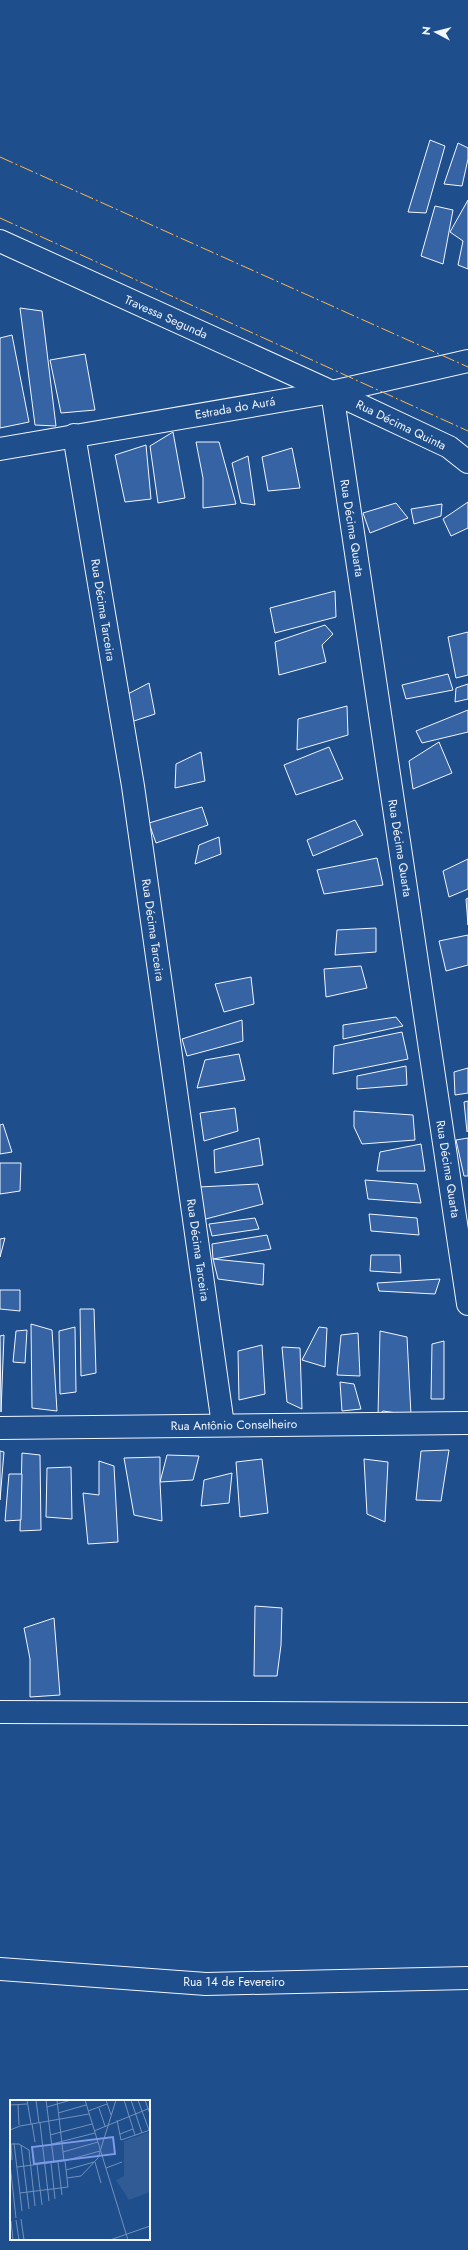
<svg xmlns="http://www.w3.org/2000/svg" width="468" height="2250" font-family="Jost,sans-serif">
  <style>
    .building { fill: #3563a3; stroke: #f2f6ff }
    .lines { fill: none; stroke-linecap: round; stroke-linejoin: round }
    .street-casing { stroke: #f2f6ff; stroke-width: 24 }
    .secondary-casing { stroke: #f2f6ff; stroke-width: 24 }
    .street { stroke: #1f4e8c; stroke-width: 22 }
    .secondary { stroke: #1f4e8c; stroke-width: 22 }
    .power { stroke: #ffb74d; stroke-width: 1; stroke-dasharray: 14 3 2 3; stroke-linecap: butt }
    .labels { text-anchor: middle; stroke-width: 3; stroke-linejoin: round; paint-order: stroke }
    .street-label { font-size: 12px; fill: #f2f6ff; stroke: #1f4e8c }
    .inset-road { fill: none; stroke: #7391ba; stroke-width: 1 }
    .view { fill: #7d9aea; fill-opacity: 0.15; stroke: #7d9aea; stroke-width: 2 }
    .inset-edge { fill: none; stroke: #f2f6ff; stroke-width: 2 }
  </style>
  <rect width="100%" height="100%" fill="#1f4e8c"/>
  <g class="building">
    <path d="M430,140l15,6 -19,67 -18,-1z"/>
    <path d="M458,143l10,5v11l-6,27 -18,-2z"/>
    <path d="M468,200v69l-10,-4 5,-24 -13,-9z"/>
    <path d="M435,206l18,4 -10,54 -22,-8z"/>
    <path d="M20,308l22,3 14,115 -21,-1z"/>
    <path d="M12,335l17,87 -29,6v-90z"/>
    <path d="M85,354l10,56 -34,3 -11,-53z"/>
    <path d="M173,432l12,66 -27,5 -8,-57z"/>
    <path d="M196,442h23l17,62 -33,4v-30z"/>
    <path d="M146,445l5,54 -26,3 -10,-47z"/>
    <path d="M292,448l8,40 -32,3 -6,-34z"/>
    <path d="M248,456l7,49 -14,-2 -9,-40z"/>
    <path d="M468,502v26l-17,8 -8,-17z"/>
    <path d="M396,503l12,15 -38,15 -7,-20z"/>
    <path d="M442,504l-1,12 -27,8 -3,-15z"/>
    <path d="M335,591l1,26 -61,16 -5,-25z"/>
    <path d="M325,625l8,9 -11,11 4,17 -47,13 -4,-33z"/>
    <path d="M468,632v43l-12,3 -8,-41z"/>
    <path d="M448,674l5,16 -47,9 -4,-14z"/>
    <path d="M149,683l6,31 -24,8 -7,-26z"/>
    <path d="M468,684v15l-13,3 1,-14z"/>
    <path d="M347,706l1,29 -51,15 1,-31z"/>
    <path d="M468,710v22l-46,11 -6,-12z"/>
    <path d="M439,742l13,31 -39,16 -4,-28z"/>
    <path d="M329,747l14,32 -47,16 -12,-30z"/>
    <path d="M201,752l4,29 -30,7 1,-24z"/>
    <path d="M202,807l6,18 -52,18 -7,-20z"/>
    <path d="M355,820l8,15 -50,21 -6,-16z"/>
    <path d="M219,837l2,17 -26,10 4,-19z"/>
    <path d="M377,858l6,27 -59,9 -7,-24z"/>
    <path d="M468,859v30l-19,8 -6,-26z"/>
    <path d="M468,898v27l-2,-26z"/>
    <path d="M376,928v24l-41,3 2,-25z"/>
    <path d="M468,935v30l-22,6 -7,-30z"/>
    <path d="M361,966l6,22 -41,9 -2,-28z"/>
    <path d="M251,977l3,27 -30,8 -9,-28z"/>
    <path d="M396,1017l7,9 -60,13v-14z"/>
    <path d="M242,1020l1,21 -56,15 -5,-17z"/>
    <path d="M402,1032l6,27 -75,15 1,-28z"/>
    <path d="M239,1054l6,26 -48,8 8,-28z"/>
    <path d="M406,1066l1,19 -50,4v-13z"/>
    <path d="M468,1068v25l-13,2 -1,-23z"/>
    <path d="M468,1101v30l-1,1 -3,-30z"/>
    <path d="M235,1108l3,23 -34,10 -4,-28z"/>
    <path d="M354,1111l59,4 2,25 -53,4 -8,-17z"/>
    <path d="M3,1124l9,28 -12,2v-29z"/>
    <path d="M259,1138l4,27 -48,8 -1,-23z"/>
    <path d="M468,1138v38h-4l-8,-36z"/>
    <path d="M421,1144l4,27h-48l3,-19z"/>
    <path d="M0,1163h21l-1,28 -20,3z"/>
    <path d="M365,1180l52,4 4,19 -53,-4z"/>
    <path d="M258,1184l5,20 -61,16 -3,-33z"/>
    <path d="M369,1214l48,4 2,17 -48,-4z"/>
    <path d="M255,1218l4,11 -47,7 -3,-12z"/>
    <path d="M267,1235l4,14 -58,10 -1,-15z"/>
    <path d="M5,1238l-5,19v-18z"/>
    <path d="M371,1255h29l1,18 -31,-2z"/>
    <path d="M213,1259l51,5 -1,21 -45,-6z"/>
    <path d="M440,1279l-5,15 -56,-3 -2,-8z"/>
    <path d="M0,1290h20v21l-20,-2z"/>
    <path d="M80,1309h14l2,64 -15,3z"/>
    <path d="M31,1324l21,6 5,81 -25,-3z"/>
    <path d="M75,1327l1,65 -16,2 -1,-63z"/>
    <path d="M319,1327l8,1 -2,39 -23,-7z"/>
    <path d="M27,1330l-2,33 -12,-1 3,-31z"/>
    <path d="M380,1331l27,6 4,78 -28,-4 -5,4z"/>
    <path d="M358,1333l2,43 -23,-1 4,-40z"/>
    <path d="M4,1335l-3,77 -1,-76z"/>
    <path d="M444,1341v58h-13l1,-55z"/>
    <path d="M262,1345l3,49 -26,6 -1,-49z"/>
    <path d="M282,1347l18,1 2,61 -15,-7z"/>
    <path d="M340,1382l14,2 7,25 -19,2z"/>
    <path d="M449,1450l-8,51 -25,-1 5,-49z"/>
    <path d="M0,1451l4,1 -4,48z"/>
    <path d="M22,1453l18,2 1,75 -21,1z"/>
    <path d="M167,1455l32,1 -6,24 -33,2z"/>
    <path d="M160,1457v25l2,39 -28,-6 -10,-57z"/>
    <path d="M262,1459l6,54 -28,4 -4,-55z"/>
    <path d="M364,1459l24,3 -3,60 -18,-8z"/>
    <path d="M99,1461l15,5 4,76 -30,2 -5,-51 16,2z"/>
    <path d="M71,1467l1,52 -26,-2 1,-49z"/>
    <path d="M232,1473l-3,30 -28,3 3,-26z"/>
    <path d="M9,1474h13l-1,46 -16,1z"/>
    <path d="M255,1606l27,2 -1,37 -4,31h-23z"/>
    <path d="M54,1618l6,77 -30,2v-38l-6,-31z"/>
  </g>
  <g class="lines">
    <defs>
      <g id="street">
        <path d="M0,241l332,151 117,55 19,15"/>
        <path d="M332,392l136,912"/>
        <path d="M74,435l59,351 90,639"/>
        <path d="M0,1428l468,-5"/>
        <path d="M0,1712l468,2"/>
        <path d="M0,1969l206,15 262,-6"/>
      </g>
      <path id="secondary" d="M0,449l332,-57 136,-31"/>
    </defs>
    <use href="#street" class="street-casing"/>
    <use href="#secondary" class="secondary-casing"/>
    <use href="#street" class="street"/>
    <use href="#secondary" class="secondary"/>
    <g class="power">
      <path d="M0,157l468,210"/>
      <path d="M0,218l468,213"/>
    </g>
  </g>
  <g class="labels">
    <g class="street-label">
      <text transform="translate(166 317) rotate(24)" y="4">Travessa Segunda</text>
      <text transform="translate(235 408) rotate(-10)" y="4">Estrada do Aurá</text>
      <text transform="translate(401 425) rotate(26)" y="4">Rua Décima Quinta</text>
      <text transform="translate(352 528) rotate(81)" y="4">Rua Décima Quarta</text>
      <text transform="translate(103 610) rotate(81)" y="4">Rua Décima Tarceira</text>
      <text transform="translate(400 848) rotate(81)" y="4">Rua Décima Quarta</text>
      <text transform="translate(153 930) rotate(82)" y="4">Rua Décima Tarceira</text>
      <text transform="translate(448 1169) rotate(81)" y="4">Rua Décima Quarta</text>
      <text transform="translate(198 1250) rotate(82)" y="4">Rua Décima Tarceira</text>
      <text transform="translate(234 1425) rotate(-1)" y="4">Rua Antônio Conselheiro</text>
      <text x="234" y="1986">Rua 14 de Fevereiro</text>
    </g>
  </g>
  <g transform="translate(10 2100)">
    <rect width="140" height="140" fill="#1f4e8c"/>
    <path d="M140,32v60l-21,8 -13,-20 8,-4v-35z" fill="#305b95"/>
    <path class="inset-road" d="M17,0l4,24M26,0l3,23M36,0l8,63M47,0l7,61M75,0l43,140M96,0l5,15M114,0l11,35M121,0l11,33M128,0l11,30M135,0l5,14M0,5l17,-1M8,5l1,20M37,7l24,-7M89,8l6,18M78,11l19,-7M48,13l28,-8M107,20l4,20 29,-10M30,23l9,78M22,24l3,18M0,30l10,-4 69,-12M84,31l56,-23M110,34l13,-5M40,35l42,-11M4,43l8,68M0,44h9l10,6 6,56M1,44l1,16M42,44l43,-11M11,45l8,64M53,52l35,-10M48,62l4,33M85,62l6,21M41,63l4,36M0,64l6,54M27,65l5,40M7,67l47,-6 36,-10M96,68l16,-6M56,70l28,-8M57,78l14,-2 17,-18 18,-58M10,93l48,-6 -3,-26M11,119l3,21M6,120l3,20M1,121l2,19M100,140l40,-14"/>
    <path class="view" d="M103,37l2,17 -81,10 -2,-17z"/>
    <rect width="140" height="140" class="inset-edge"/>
  </g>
  <g transform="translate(436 32) rotate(277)" stroke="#1f4e8c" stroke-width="3" paint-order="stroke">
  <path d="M0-3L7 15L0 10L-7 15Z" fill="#f2f6ff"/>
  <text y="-6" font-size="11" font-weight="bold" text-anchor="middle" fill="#f2f6ff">N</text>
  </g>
</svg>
